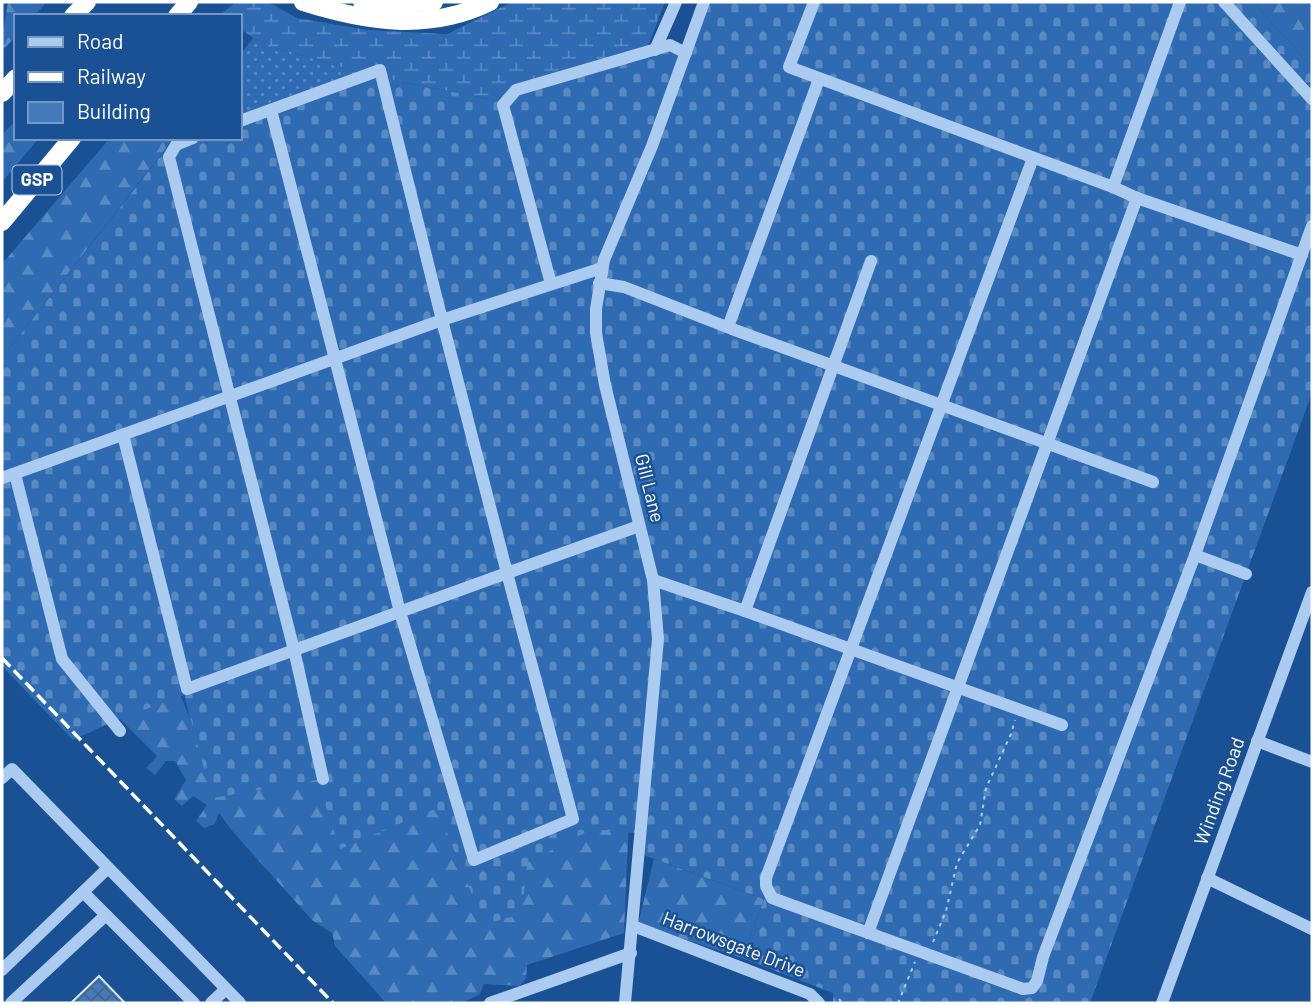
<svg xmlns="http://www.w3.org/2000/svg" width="1314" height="1005" font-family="Barlow,sans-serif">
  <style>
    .grass { fill: url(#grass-dots) }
    .forest { fill: url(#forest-firs) }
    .wetland { fill: url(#wetland-marsh) }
    .cemetery { fill: url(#cemetery-stones) }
    .building { fill: url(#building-cross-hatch); stroke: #d2e5fb; stroke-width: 2 }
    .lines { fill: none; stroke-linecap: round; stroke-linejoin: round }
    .path { stroke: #abcbf0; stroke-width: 2; stroke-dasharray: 3.5 5; stroke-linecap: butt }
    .minor { stroke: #abcbf0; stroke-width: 12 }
    .highway { stroke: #fff; stroke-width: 18 }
    .rail { stroke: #fff; stroke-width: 3.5; stroke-dasharray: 12 5; stroke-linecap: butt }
    .labels { text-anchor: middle; stroke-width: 5; stroke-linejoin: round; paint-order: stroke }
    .shield { fill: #1a5194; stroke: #bacbdf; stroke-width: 2 }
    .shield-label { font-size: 18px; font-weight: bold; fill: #fff }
    .street-label { font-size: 19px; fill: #fff; stroke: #1a5194 }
  </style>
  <defs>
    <pattern id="grass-dots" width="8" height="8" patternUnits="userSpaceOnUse" patternTransform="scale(1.75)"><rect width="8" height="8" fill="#2e6bb2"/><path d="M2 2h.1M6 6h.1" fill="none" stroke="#5889c1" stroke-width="1.8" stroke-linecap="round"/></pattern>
    <pattern id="forest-firs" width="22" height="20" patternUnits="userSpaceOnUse" patternTransform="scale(1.75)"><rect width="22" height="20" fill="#2e6bb2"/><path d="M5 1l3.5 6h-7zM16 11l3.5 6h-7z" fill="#5889c1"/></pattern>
    <pattern id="wetland-marsh" width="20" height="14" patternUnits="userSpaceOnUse" patternTransform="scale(1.75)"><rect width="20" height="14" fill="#2e6bb2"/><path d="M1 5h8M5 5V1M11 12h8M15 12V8" fill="none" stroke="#5889c1"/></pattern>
    <pattern id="cemetery-stones" width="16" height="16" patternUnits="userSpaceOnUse" patternTransform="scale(1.75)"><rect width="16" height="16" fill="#2e6bb2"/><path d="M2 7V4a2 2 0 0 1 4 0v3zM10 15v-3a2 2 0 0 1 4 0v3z" fill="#5889c1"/></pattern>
    <pattern id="building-cross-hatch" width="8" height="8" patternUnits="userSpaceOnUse" patternTransform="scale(1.75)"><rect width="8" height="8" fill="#437abb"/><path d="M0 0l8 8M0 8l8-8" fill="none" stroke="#476589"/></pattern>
  </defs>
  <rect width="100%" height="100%" fill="#1a5194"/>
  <path class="grass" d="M253,38l17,8 105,31 -135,44v-66z"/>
  <g class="forest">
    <path d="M8,2h39l-13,14h-18v20l-14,15v-14z"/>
    <path d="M1253,2h59v65z"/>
    <path d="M16,120v18h23l-37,44v-47z"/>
    <path d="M110,138h64l-172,220v-94z"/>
    <path d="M176,684l41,101 54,-13 152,23 94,55 112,-33 -5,116 -97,32 -1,14 -7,7 -35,-2 -4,10 -18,9h-54l-2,-2 -4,2h-16l-51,-57 -3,-13 -20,-13 -79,-88 -14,-19 -4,11 -11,4 -8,-7 11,-16 -14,-9 -11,10 -8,-7 12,-19 -11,-19h-9l-11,14 -9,-7 11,-12 -37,-37z"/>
    <path d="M654,859l110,40 -22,59 -104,-34z"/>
  </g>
  <path class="wetland" d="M236,2h32l29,16 70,12 80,4 65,-32h153l-21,55 -149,43 -120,-23 -105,-31 -17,-8 -13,-9v-13l-19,-2z"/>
  <path class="cemetery" d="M703,2h550l59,65v326l-222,610h-257v-10l-91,-35 22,-59 -126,-46 -1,-20 -45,-4 -65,34 -5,51 -38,10 -47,-116 -97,41 -23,-69 -105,18 -28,-103 -70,26 -41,19 -71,-74v-308l167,-213 20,-7h51v-17l135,-44 120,23 192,-56z"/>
  <path class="building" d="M99,976l26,27h-54z"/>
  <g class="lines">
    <g class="path">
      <path d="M933,942l13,-31 11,-48 23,-38 6,-37 25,-54 4,-14"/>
      <path d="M839,999l3,4"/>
      <path d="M898,1003l17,-41"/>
    </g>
    <g class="minor">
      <path d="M814,2l-25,65 324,120"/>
      <path d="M1224,2l88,97"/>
      <path d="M655,50l21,-48"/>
      <path d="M271,110l129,502 74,248 99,-41 -66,-246 132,-47"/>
      <path d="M240,121l140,-51 62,250 160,-52"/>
      <path d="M193,138l-17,7 -7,12 125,493 29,129"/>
      <path d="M1033,158l-267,720v8l6,12 251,91 9,-1 5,-7 6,-24 152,-402 117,-329"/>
      <path d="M1137,198l165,57"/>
      <path d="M599,283l25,4 108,42 421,153"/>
      <path d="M551,284l-48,-179 13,-15 154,-45 16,8"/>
      <path d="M728,327l91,-248"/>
      <path d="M15,474l47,185 58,72"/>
      <path d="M2,478l440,-158 65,253 -320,116 -64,-254"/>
      <path d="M1195,555l51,19"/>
      <path d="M653,580l92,31 126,-350"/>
      <path d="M745,611l317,114"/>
      <path d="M1257,741l55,21"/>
      <path d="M2,778l10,-9 228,234"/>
      <path d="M1207,878l105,51"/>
      <path d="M83,892l111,111"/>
      <path d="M633,926l177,68 9,9"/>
      <path d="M868,933l269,-735 -24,-11 67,-185"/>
      <path d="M2,970l106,-102"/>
      <path d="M11,1003l95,-88"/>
      <path d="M211,1003l15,-14"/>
      <path d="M490,1003l141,-50"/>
      <path d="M625,1003l33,-364 -5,-59 -48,-195 -9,-52v-24l8,-49 48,-114 52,-144"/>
      <path d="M1162,1003l150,-411"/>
    </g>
    <g class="highway">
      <path d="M303,2c63,20 126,30 187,0"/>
      <path d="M362,2l34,2 38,-2"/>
      <path d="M73,16l14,-14"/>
      <path d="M177,16l12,-14"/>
      <path d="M2,93l14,-15"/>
      <path d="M2,222l70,-84"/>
    </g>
    <path class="rail" d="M2,658l331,345"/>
  </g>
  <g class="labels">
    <rect class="shield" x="12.5" y="165.5" width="49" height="29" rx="5"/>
    <g class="shield-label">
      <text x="37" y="186">GSP</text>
    </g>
    <g class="street-label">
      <text transform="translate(650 488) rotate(76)" y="7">Gill Lane</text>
      <text transform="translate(1219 791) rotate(-70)" y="7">Winding Road</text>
      <text transform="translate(734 944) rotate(21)" y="7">Harrowsgate Drive</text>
    </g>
  </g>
  <rect width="1314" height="1005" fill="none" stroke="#ffffff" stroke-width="7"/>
  <rect x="14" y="14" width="228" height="126" fill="#1a5194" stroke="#7697bf" stroke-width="2"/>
  <rect x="28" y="37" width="35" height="10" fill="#abcbf0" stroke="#7697bf" stroke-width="2"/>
  <text x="77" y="49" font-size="21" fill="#ffffff">Road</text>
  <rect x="28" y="72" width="35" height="10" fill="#ffffff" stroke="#7697bf" stroke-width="2"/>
  <text x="77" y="84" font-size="21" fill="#ffffff">Railway</text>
  <rect x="28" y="102" width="35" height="21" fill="#437abb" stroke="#7697bf" stroke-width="2"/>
  <text x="77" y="119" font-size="21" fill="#ffffff">Building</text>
</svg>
